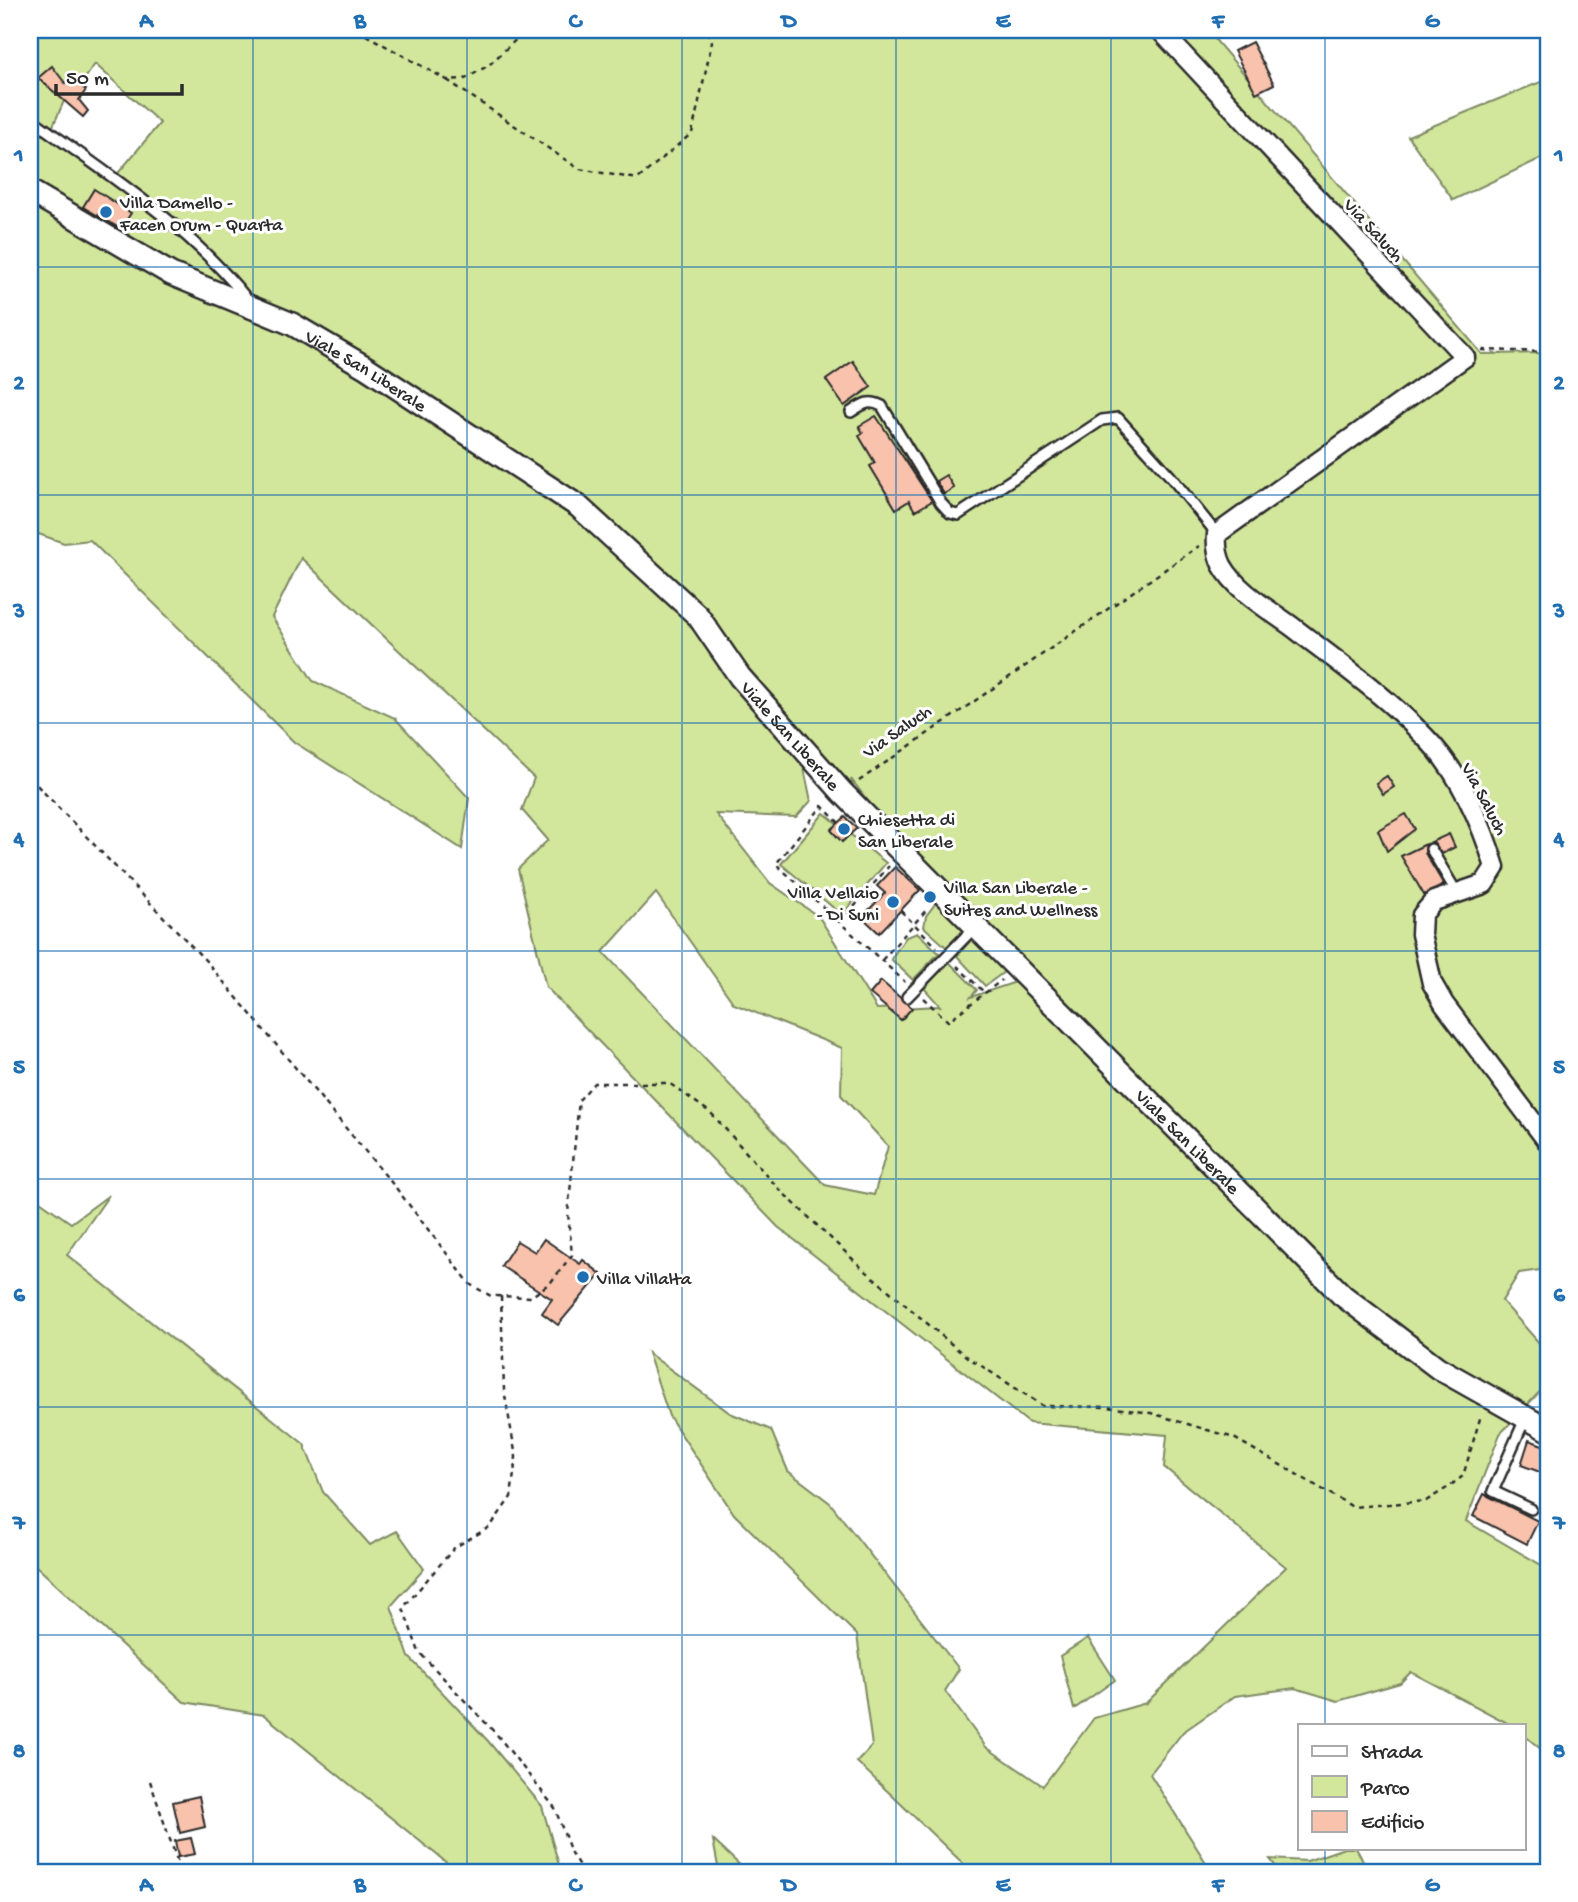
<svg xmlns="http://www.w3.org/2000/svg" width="1578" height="1902" font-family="'Gochi Hand',sans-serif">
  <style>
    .green { fill: #d2e79c; stroke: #7e8964; stroke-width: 2; fill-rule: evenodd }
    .building { fill: #f9c2ac; stroke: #2b2b2b; stroke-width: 2 }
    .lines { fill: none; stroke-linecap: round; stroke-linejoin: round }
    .service-casing { stroke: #2b2b2b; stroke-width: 14 }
    .minor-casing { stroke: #2b2b2b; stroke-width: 23 }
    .tertiary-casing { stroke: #2b2b2b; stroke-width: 26 }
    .path { stroke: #2b2b2b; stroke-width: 2.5; stroke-dasharray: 5 5; stroke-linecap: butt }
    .service { stroke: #fff; stroke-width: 9 }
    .minor { stroke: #fff; stroke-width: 18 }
    .tertiary { stroke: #fff; stroke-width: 21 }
    .grid { fill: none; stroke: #1f6fb2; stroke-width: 2; stroke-opacity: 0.55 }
    .poi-dot { fill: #1f6fb2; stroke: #fff; stroke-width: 2.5 }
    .labels { text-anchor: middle; stroke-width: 6; stroke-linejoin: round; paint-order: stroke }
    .poi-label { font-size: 19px; fill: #2b2b2b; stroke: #fff; text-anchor: start }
    .street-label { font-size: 19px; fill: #2b2b2b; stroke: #fff }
    .neatline { fill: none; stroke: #1f6fb2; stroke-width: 2.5 }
    .grid-label { font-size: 23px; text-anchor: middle; font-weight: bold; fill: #1f6fb2 }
  </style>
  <rect width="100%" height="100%" fill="#fff"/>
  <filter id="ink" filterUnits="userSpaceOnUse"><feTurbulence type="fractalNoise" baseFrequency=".0143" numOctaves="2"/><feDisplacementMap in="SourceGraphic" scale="14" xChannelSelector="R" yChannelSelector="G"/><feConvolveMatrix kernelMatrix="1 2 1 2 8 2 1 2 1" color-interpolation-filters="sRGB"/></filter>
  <g filter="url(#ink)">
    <g class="green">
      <path d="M30,30h1177l275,324 66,-1v916l-29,4 -17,28 46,52v30l-48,51 -34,87 82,48v186l-24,-20v-10h-13l-100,-53 -11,11 -62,18 -43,-13 -60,8 -52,36 -33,42 62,98h-151l-3,-3 -4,3h-82l-115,-110 15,-16 -15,-111 -123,-121 -65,-98 -21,-63 82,60 41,17 17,41 42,32 129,166 -14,22 41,56 57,39 51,-68 52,-15 140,-136 -122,-100 3,-32 -138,-12 -251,-196 -232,-240 -28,-118 30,-29 -26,-30 12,-32 -233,-220 -29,59 41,64 82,37 74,80 -7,51 -168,-107 -204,-202 -26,3 -34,-12zM95,64l65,59 -45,54 -65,-44 21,-48 -5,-3 3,-3 11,7zM799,745l43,47 11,-7 -2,-6 20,26 1,17 165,153 -66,22 6,-7 -29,-29 -24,27 16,18 -63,3 -58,-92 -49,-34 -54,-69 80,3 15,-16zM656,893l78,111 108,44 -1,47 47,51 -14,49 -49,-10 -222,-233z"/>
      <path d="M1548,79v76l-95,45 -45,-64z"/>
      <path d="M824,813l62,50 -44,52 -61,-51z"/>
      <path d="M938,900l24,23 1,8 -17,16 -22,-20 2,-11z"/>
      <path d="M918,933l21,20 -26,27 -22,-21 15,-22z"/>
      <path d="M979,937l29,32 -23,17 -28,-30 14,-16z"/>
      <path d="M30,1194l41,29 38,-28 -42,60 237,189 19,48 47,53 27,-14 27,38 -33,37 18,51 79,84 54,65 19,66h-103l-194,-157 -80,-13 -148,-136 -6,3z"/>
      <path d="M1088,1638l27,42 -41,29 -14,-53z"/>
      <path d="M713,1840l32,30v2h-26z"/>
      <path d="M1344,1848h12l13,24h-89l-10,-13 37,2z"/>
    </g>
    <g class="building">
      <path d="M1252,42l22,42 -18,9 -22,-42z"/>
      <path d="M52,66l13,17 4,-5 17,12 -7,10 9,11 -5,6 -45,-39z"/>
      <path d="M94,189l37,24 -10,16 -38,-22z"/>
      <path d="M853,361l18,26 -27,19 -18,-26z"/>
      <path d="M876,416l56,85 -17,10 -6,-10 -13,8 -26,-43 5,-3 -16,-27 4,-3 -4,-7z"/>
      <path d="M946,475l8,13 -10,6 -8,-13z"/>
      <path d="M1387,776l7,11 -11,7 -7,-11z"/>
      <path d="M1406,814l9,15 -28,22 -9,-21z"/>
      <path d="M845,817l12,11 -15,14 -11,-12z"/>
      <path d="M1449,834l6,13 -13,7 -11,-12z"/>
      <path d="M1426,844l-1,9 19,32 -20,10 -23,-39z"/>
      <path d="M895,867l25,23 -41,43 -17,-16 23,-24 -8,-7z"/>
      <path d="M881,981l31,27 -11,12 -31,-26z"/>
      <path d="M544,1239l36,25 3,-4 18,14 -43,51 -16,-12 10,-14 -51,-33 16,-25 18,11z"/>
      <path d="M1529,1440l19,7v28l-27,-10z"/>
      <path d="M1484,1494l54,27 -11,23 -54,-28z"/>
      <path d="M199,1796l6,31 -25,6 -7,-31z"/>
      <path d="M191,1838l4,16 -17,3 -3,-16z"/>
    </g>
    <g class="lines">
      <defs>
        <g id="service">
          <path d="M30,118c77,56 157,106 217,181"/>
          <path d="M851,412c12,-8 18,-13 31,-6l59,97 9,10 8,2 144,-95 16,-2 53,59 46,57"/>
          <path d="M1431,849l26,44"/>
          <path d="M907,997l68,-70"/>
          <path d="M1525,1419l-32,72 38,18"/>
        </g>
        <path id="minor" d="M1160,30l305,327 -248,177c-1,12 0,21 5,31 15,27 48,45 72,63 44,34 92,68 131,109 34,34 56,85 70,130l-11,17 -50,17 -12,14 -1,19 11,49 12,21 104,138"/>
        <g id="tertiary">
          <path id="s1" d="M30,191l141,83 121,50 75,44 211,138 120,110 42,61 102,115 500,503 96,73 110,62"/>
        </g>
      </defs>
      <use href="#service" class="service-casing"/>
      <use href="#minor" class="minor-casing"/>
      <use href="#tertiary" class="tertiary-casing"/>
      <g class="path">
        <path d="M357,30l90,50 18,-1 24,-14 37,-35"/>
        <path d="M447,80l132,89 59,10 54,-46 20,-91 -4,-12"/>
        <path d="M1482,350l66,2"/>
        <path d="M30,778l177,184 189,226 75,97 20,11 40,1 20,-15 21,-27 -4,-42 11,-113 15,-17h75l42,30 68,76 81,77 103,88 80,52 64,1 44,6 83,25 119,69 73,-6 21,-13 16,-12 18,-61"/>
        <path d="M859,781l340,-235"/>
        <path d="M839,823l-17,-17 -46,58 129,118"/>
        <path d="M901,911l36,36"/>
        <path d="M841,922l48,-56"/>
        <path d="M882,960l46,-52"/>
        <path d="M957,966l28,27"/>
        <path d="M923,998l25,23 54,-41"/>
        <path d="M501,1296l3,94 12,67 -5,40 -21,30 -35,20 -52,61 16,44 79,84 57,72 16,45 12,19"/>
        <path d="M150,1781l31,91"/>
      </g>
      <use href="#service" class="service"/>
      <use href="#minor" class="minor"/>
      <use href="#tertiary" class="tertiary"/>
    </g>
  </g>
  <path class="grid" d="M253,30v1842M467,30v1842M682,30v1842M896,30v1842M1111,30v1842M1325,30v1695M30,267h1518M30,495h1518M30,723h1518M30,951h1518M30,1179h1518M30,1407h1518M30,1635h1518M1325,1848v24"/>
  <g class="poi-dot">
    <circle cx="106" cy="212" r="7"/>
    <circle cx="844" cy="829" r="7"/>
    <circle cx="930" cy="897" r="7"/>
    <circle cx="893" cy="902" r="7"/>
    <circle cx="583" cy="1277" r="7"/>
  </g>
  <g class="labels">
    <g class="poi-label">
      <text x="120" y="208">Villa Damello -<tspan x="120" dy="22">Facen Orum - Quarta</tspan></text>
      <text x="858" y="825">Chiesetta di<tspan x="858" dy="22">San Liberale</tspan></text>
      <text x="944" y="893">Villa San Liberale -<tspan x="944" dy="22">Suites and Wellness</tspan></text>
      <text x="879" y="898" text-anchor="end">Villa Vellaio<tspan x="879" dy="22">- Di Suni</tspan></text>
      <text x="597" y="1284">Villa Villalta</text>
    </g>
    <g class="street-label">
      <text transform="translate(1375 229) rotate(47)" y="7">Via Saluch</text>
      <text dy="7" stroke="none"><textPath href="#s1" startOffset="382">Viale San Liberale</textPath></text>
      <text transform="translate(896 730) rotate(-35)" y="7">Via Saluch</text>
      <text dy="7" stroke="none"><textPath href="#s1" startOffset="948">Viale San Liberale</textPath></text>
      <text transform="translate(1486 798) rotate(62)" y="7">Via Saluch</text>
      <text dy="7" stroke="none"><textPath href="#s1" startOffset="1516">Viale San Liberale</textPath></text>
    </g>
  </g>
  <rect width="1578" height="1902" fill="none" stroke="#fff" stroke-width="77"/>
  <rect x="1298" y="1724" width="228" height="126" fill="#ffffff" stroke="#aaaaaa" stroke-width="2"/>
  <rect x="1312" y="1746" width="35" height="10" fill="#ffffff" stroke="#aaaaaa" stroke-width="2"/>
  <text x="1361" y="1758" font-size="21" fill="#2b2b2b">Strada</text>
  <rect x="1312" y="1776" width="35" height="21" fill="#d2e79c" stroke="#aaaaaa" stroke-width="2"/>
  <text x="1361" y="1794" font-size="21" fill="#2b2b2b">Parco</text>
  <rect x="1312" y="1811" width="35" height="21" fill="#f9c2ac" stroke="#aaaaaa" stroke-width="2"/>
  <text x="1361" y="1828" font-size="21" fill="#2b2b2b">Edificio</text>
  <path d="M56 84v10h126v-10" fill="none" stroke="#2b2b2b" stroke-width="3.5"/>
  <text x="66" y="84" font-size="21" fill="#2b2b2b" stroke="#ffffff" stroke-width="5" paint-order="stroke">50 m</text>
  <rect x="38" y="38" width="1502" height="1826" class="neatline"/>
  <g class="grid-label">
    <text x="146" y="27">A</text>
    <text x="360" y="27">B</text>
    <text x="575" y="27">C</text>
    <text x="789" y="27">D</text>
    <text x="1003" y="27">E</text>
    <text x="1218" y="27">F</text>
    <text x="1432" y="27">G</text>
    <text x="19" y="161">1</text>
    <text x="1559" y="161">1</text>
    <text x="19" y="389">2</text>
    <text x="1559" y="389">2</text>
    <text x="19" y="617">3</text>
    <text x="1559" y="617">3</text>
    <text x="19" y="845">4</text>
    <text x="1559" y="845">4</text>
    <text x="19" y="1073">5</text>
    <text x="1559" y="1073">5</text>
    <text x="19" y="1301">6</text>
    <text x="1559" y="1301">6</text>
    <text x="19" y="1529">7</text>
    <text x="1559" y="1529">7</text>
    <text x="19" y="1757">8</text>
    <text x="1559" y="1757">8</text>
    <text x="146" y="1891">A</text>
    <text x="360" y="1891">B</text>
    <text x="575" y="1891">C</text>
    <text x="789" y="1891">D</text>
    <text x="1003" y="1891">E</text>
    <text x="1218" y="1891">F</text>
    <text x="1432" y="1891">G</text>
  </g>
</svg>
